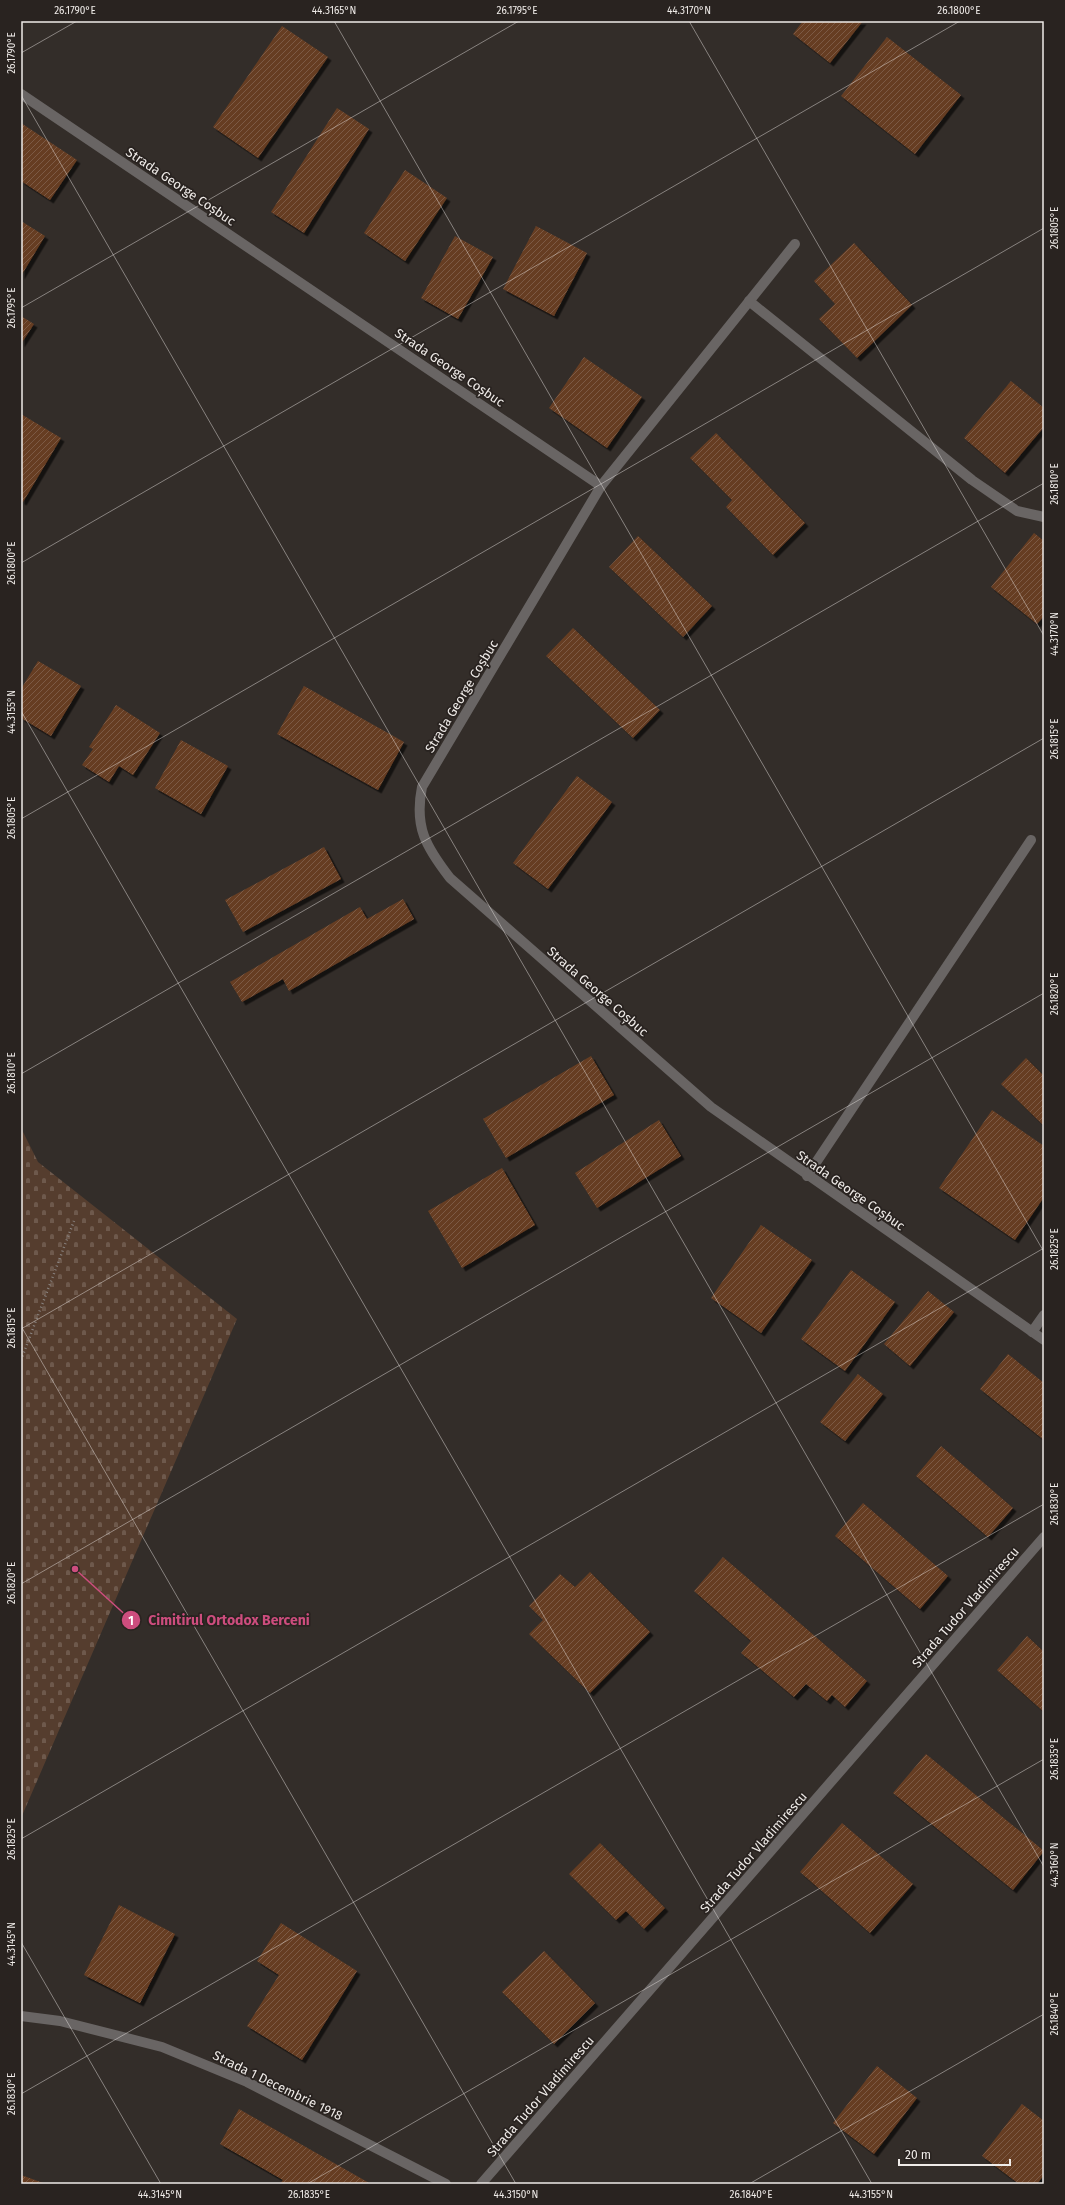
<svg xmlns="http://www.w3.org/2000/svg" width="1065" height="2205" font-family="'Fira Sans',sans-serif">
  <style>
    .cemetery { fill: url(#cemetery-stones) }
    .building { fill: url(#building-hatch); filter: url(#shadow) }
    .lines { fill: none; stroke-linecap: round; stroke-linejoin: round }
    .path { stroke: #8a8481; stroke-width: 2.5; stroke-dasharray: 1 3; stroke-linecap: butt }
    .minor { stroke: #696564; stroke-width: 10 }
    .ticks { fill: none; stroke: #efebe8; stroke-width: 1; stroke-opacity: 0.45 }
    .labels { text-anchor: middle; stroke-width: 3.5; stroke-linejoin: round; paint-order: stroke }
    .street-label { font-size: 13px; fill: #efebe8; stroke: #292320 }
    .leader { fill: none; stroke: #cd4d7e; stroke-width: 1.5 }
    .callout-dot { fill: #cd4d7e; stroke: #292320; stroke-width: 1.5 }
    .mark-label { font-size: 12px; text-anchor: middle; font-weight: bold; fill: #fff }
    .callout-label { font-size: 14px; text-anchor: middle; font-weight: bold; fill: #cd4d7e; stroke: #292320; stroke-width: 3.5; stroke-linejoin: round; paint-order: stroke }
    .neatline { fill: none; stroke: #efebe8; stroke-width: 1.5 }
    .ticks-label { font-size: 10px; text-anchor: middle; fill: #efebe8 }
  </style>
  <defs>
    <pattern id="cemetery-stones" width="16" height="16" patternUnits="userSpaceOnUse"><rect width="16" height="16" fill="#553d2e"/><path d="M2 7V4a2 2 0 0 1 4 0v3zM10 15v-3a2 2 0 0 1 4 0v3z" fill="#6e594c"/></pattern>
    <pattern id="building-hatch" width="6" height="6" patternUnits="userSpaceOnUse"><rect width="6" height="6" fill="#663e24"/><path d="M-1 1l2-2M0 6l6-6M5 7l2-2" fill="none" stroke="#7c5a44"/></pattern>
    <filter id="shadow"><feDropShadow dx="3.5" dy="3.5" stdDeviation="0" flood-color="#0009"/></filter>
  </defs>
  <rect width="100%" height="100%" fill="#332d29"/>
  <path class="cemetery" d="M21,1128l17,34 199,157 -216,499z"/>
  <g class="building">
    <path d="M803,21h60l-33,42 -37,-29z"/>
    <path d="M282,26l46,31 -70,101 -45,-31z"/>
    <path d="M887,37l74,58 -46,59 -74,-58z"/>
    <path d="M337,108l32,21 -65,104 -33,-21z"/>
    <path d="M21,123l56,37 -27,40 -29,-19z"/>
    <path d="M405,170l42,28 -42,63 -41,-28z"/>
    <path d="M21,221l24,15 -24,40z"/>
    <path d="M536,226l51,27 -33,63 -51,-27z"/>
    <path d="M455,236l38,21 -35,62 -37,-21z"/>
    <path d="M854,243l58,62 -55,53 -38,-39 16,-15 -21,-23z"/>
    <path d="M21,316l13,8 -13,20z"/>
    <path d="M584,357l58,40 -35,51 -58,-40z"/>
    <path d="M1011,381l33,27v19l-39,46 -41,-35z"/>
    <path d="M21,414l40,24 -38,64 -2,-1z"/>
    <path d="M716,433l89,90 -32,32 -47,-48 6,-7 -42,-42z"/>
    <path d="M1034,533l10,8v75l-7,8 -46,-37z"/>
    <path d="M638,536l74,70 -29,31 -74,-70z"/>
    <path d="M573,628l87,82 -27,28 -87,-82z"/>
    <path d="M38,661l43,25 -30,50 -30,-18v-29z"/>
    <path d="M304,686l100,56 -26,48 -101,-56z"/>
    <path d="M116,705l44,28 -27,42 -14,-9 -10,16 -27,-17 11,-16 -4,-2z"/>
    <path d="M181,740l47,26 -27,48 -46,-26z"/>
    <path d="M577,776l35,26 -64,87 -35,-26z"/>
    <path d="M324,847l17,32 -98,53 -18,-32z"/>
    <path d="M403,899l11,20 -125,72 -6,-12 -41,23 -12,-20 130,-75 7,12z"/>
    <path d="M591,1056l23,39 -108,63 -23,-39z"/>
    <path d="M1026,1058l18,18v50l-43,-42z"/>
    <path d="M992,1110l52,36v51l-29,43 -76,-52z"/>
    <path d="M659,1120l22,36 -84,52 -22,-35z"/>
    <path d="M502,1168l33,57 -73,43 -34,-57z"/>
    <path d="M761,1225l51,35 -51,73 -50,-35z"/>
    <path d="M851,1270l44,32 -50,69 -44,-32z"/>
    <path d="M928,1291l26,21 -44,54 -26,-22z"/>
    <path d="M1008,1354l36,29v57l-64,-51z"/>
    <path d="M858,1374l25,20 -38,47 -25,-19z"/>
    <path d="M941,1446l72,62 -25,29 -72,-61z"/>
    <path d="M863,1503l85,73 -28,33 -85,-73z"/>
    <path d="M723,1557l144,124 -22,26 -13,-12 -5,6 -21,-17 -12,13 -53,-44 10,-12 -57,-50z"/>
    <path d="M590,1572l60,60 -60,61 -61,-59 14,-14 -14,-14 31,-32 15,13z"/>
    <path d="M1027,1636l17,16v60l-47,-42z"/>
    <path d="M926,1754l118,97 -31,39 -120,-97z"/>
    <path d="M842,1823l71,61 -43,49 -70,-61z"/>
    <path d="M600,1843l65,65 -21,21 -18,-18 -10,9 -47,-46z"/>
    <path d="M119,1905l56,29 -35,69 -56,-28z"/>
    <path d="M281,1923l76,48 -55,89 -55,-34 32,-51 -22,-14z"/>
    <path d="M544,1951l51,52 -41,41 -52,-52z"/>
    <path d="M877,2066l40,32 -43,56 -41,-31z"/>
    <path d="M1022,2104l22,17v54l-7,9h-18l-37,-28z"/>
    <path d="M239,2109l132,75h-91l3,-4 -63,-36z"/>
    <path d="M21,2175l25,9h-25z"/>
  </g>
  <g class="lines">
    <path class="path" d="M21,1360l53,-139"/>
    <g class="minor">
      <path d="M21,94l580,392"/>
      <path d="M795,244l-194,242 -179,301c-8,40 4,60 28,91l261,229 333,233"/>
      <path d="M749,301l223,179 45,31 27,6"/>
      <path d="M807,1176l224,-336"/>
      <path d="M1032,1332l12,-17"/>
      <path d="M21,2016l39,5 102,26 85,35 199,102"/>
      <path d="M481,2184l563,-647"/>
    </g>
  </g>
  <path class="ticks" d="M334,21l710,1231M689,21l355,615M21,53l56,-32M21,95l1023,1772M21,308l498,-287M21,563l939,-542M21,711l851,1473M21,819l1023,-591M21,1074l1023,-591M21,1326l495,858M21,1329l1023,-591M21,1584l1023,-591M21,1839l1023,-591M21,1942l140,242M21,2094l1023,-590M307,2184l737,-425M749,2184l295,-170"/>
  <g class="labels">
    <g class="street-label">
      <text transform="translate(181 186) rotate(34)" y="5">Strada George Coșbuc</text>
      <text transform="translate(450 367) rotate(34)" y="5">Strada George Coșbuc</text>
      <text transform="translate(461 696) rotate(-59)" y="5">Strada George Coșbuc</text>
      <text transform="translate(598 991) rotate(41)" y="5">Strada George Coșbuc</text>
      <text transform="translate(851 1190) rotate(35)" y="5">Strada George Coșbuc</text>
      <text transform="translate(965 1607) rotate(-49)" y="5">Strada Tudor Vladimirescu</text>
      <text transform="translate(753 1852) rotate(-49)" y="5">Strada Tudor Vladimirescu</text>
      <text transform="translate(278 2085) rotate(26)" y="5">Strada 1 Decembrie 1918</text>
      <text transform="translate(540 2096) rotate(-49)" y="5">Strada Tudor Vladimirescu</text>
    </g>
  </g>
  <path class="leader" d="M75 1569L131 1620"/>
  <g class="callout-dot">
    <circle cx="75" cy="1569" r="4"/>
    <circle cx="131" cy="1620" r="10"/>
  </g>
  <g class="mark-label">
    <text x="131" y="1625">1</text>
  </g>
  <g class="callout-label">
    <text x="229" y="1625">Cimitirul Ortodox Berceni</text>
  </g>
  <rect width="1065" height="2205" fill="none" stroke="#292320" stroke-width="44"/>
  <path d="M899 2159v6h111v-6" fill="none" stroke="#efebe8" stroke-width="2"/>
  <text x="905" y="2159" font-size="12" fill="#efebe8" stroke="#292320" stroke-width="3" paint-order="stroke">20 m</text>
  <rect x="22" y="22" width="1021" height="2161" class="neatline"/>
  <g class="ticks-label">
    <text x="75" y="14">26.1790°E</text>
    <text x="334" y="14">44.3165°N</text>
    <text x="517" y="14">26.1795°E</text>
    <text x="689" y="14">44.3170°N</text>
    <text x="959" y="14">26.1800°E</text>
    <text transform="translate(11 53) rotate(-90)" y="4">26.1790°E</text>
    <text transform="translate(1054 228) rotate(-90)" y="4">26.1805°E</text>
    <text transform="translate(11 308) rotate(-90)" y="4">26.1795°E</text>
    <text transform="translate(1054 484) rotate(-90)" y="4">26.1810°E</text>
    <text transform="translate(11 563) rotate(-90)" y="4">26.1800°E</text>
    <text transform="translate(1054 634) rotate(-90)" y="4">44.3170°N</text>
    <text transform="translate(11 712) rotate(-90)" y="4">44.3155°N</text>
    <text transform="translate(1054 739) rotate(-90)" y="4">26.1815°E</text>
    <text transform="translate(11 818) rotate(-90)" y="4">26.1805°E</text>
    <text transform="translate(1054 994) rotate(-90)" y="4">26.1820°E</text>
    <text transform="translate(11 1073) rotate(-90)" y="4">26.1810°E</text>
    <text transform="translate(1054 1249) rotate(-90)" y="4">26.1825°E</text>
    <text transform="translate(11 1328) rotate(-90)" y="4">26.1815°E</text>
    <text transform="translate(1054 1504) rotate(-90)" y="4">26.1830°E</text>
    <text transform="translate(11 1583) rotate(-90)" y="4">26.1820°E</text>
    <text transform="translate(1054 1759) rotate(-90)" y="4">26.1835°E</text>
    <text transform="translate(11 1839) rotate(-90)" y="4">26.1825°E</text>
    <text transform="translate(1054 1865) rotate(-90)" y="4">44.3160°N</text>
    <text transform="translate(11 1944) rotate(-90)" y="4">44.3145°N</text>
    <text transform="translate(1054 2014) rotate(-90)" y="4">26.1840°E</text>
    <text transform="translate(11 2094) rotate(-90)" y="4">26.1830°E</text>
    <text x="160" y="2198">44.3145°N</text>
    <text x="309" y="2198">26.1835°E</text>
    <text x="516" y="2198">44.3150°N</text>
    <text x="751" y="2198">26.1840°E</text>
    <text x="871" y="2198">44.3155°N</text>
  </g>
</svg>
